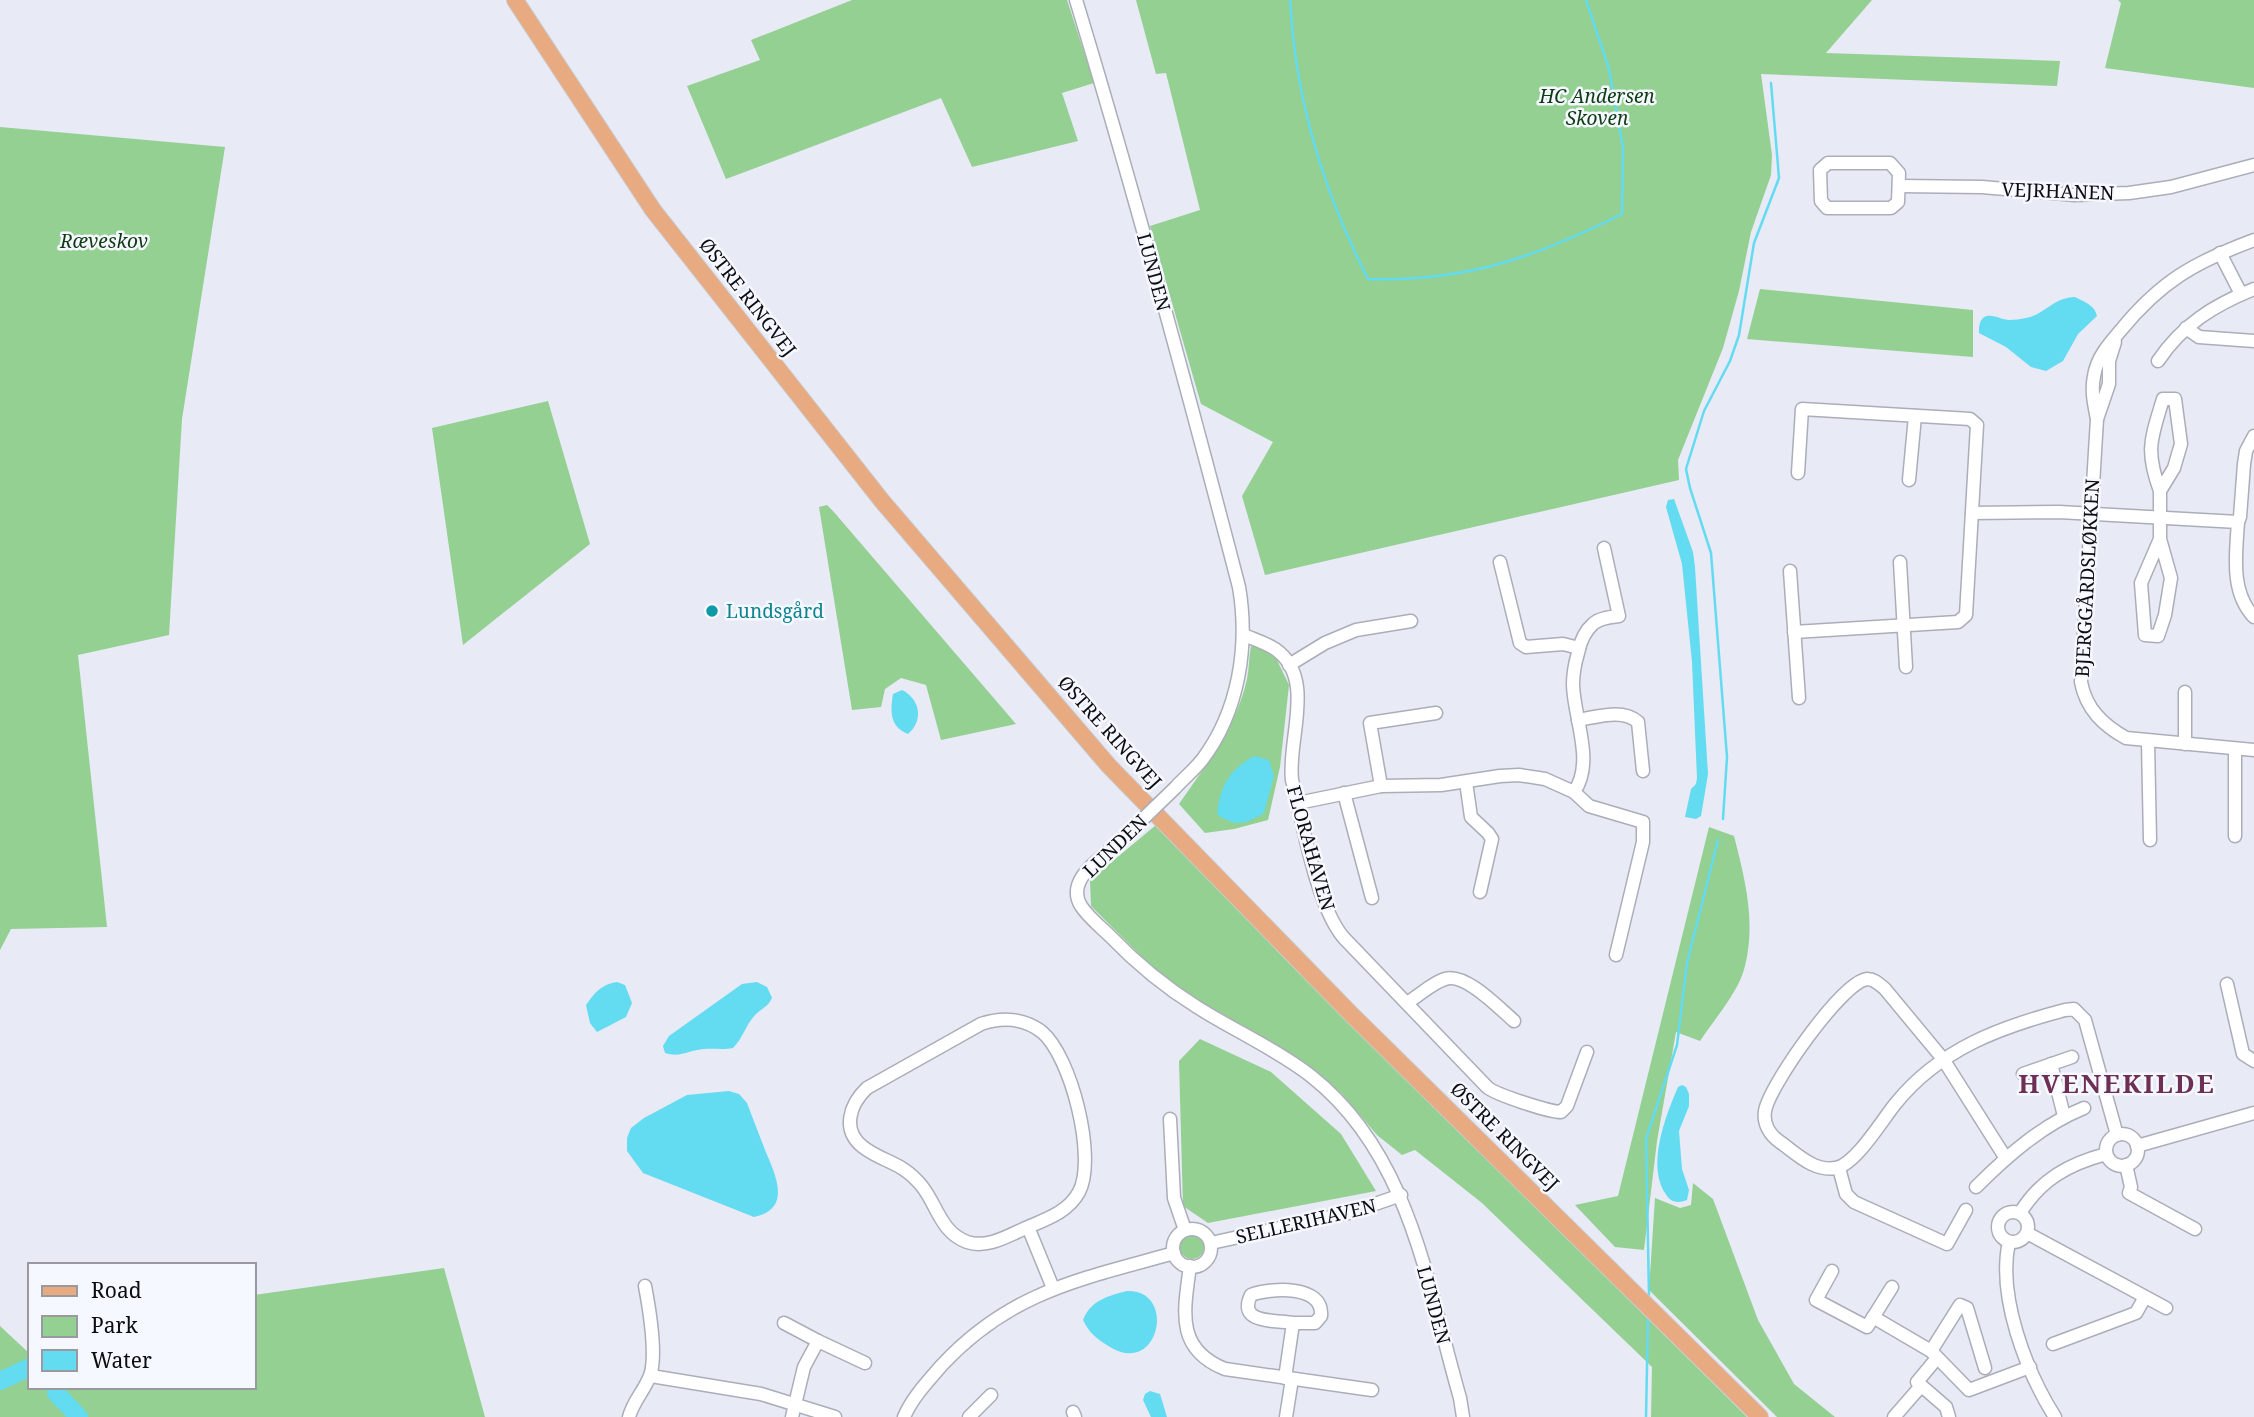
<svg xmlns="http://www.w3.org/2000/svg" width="2254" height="1417" font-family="'Noto Serif',serif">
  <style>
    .green { fill: #93d092 }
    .water { fill: #63dbf0 }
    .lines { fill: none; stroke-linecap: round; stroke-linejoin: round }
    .stream { stroke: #63dbf0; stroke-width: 2.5 }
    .river { stroke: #63dbf0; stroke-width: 18 }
    .minor-casing { stroke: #abaeb8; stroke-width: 15 }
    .major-casing { stroke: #cacacb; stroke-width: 18 }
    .minor { stroke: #fff; stroke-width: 12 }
    .major { stroke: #e8aa80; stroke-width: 16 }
    .minor-bridge-casing { stroke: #abaeb8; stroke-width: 15; stroke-linecap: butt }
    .minor-bridge { stroke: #fff; stroke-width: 12 }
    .culture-dot { fill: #0f9aa8; stroke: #f6f8ff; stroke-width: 2.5 }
    .labels { text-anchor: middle; stroke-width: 5; stroke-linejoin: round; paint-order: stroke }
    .park-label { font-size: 19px; font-style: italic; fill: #0e3b11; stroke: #f6f8ff }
    .street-label { font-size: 19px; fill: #0c0d11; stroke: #f6f8ff }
    .culture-label { font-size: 19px; fill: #0d838f; stroke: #f6f8ff; text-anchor: start }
    .district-label { font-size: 26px; font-weight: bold; letter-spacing: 2px; fill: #6d2f53; stroke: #f6f8ff }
  </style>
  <rect width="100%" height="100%" fill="#e8eaf6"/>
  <g class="green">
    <path d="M852,0h215l27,83 -32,10 16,48 -106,26 -31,-69 -215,81 -39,-93 73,-26 -9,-20z"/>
    <path d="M1136,0h736l-46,53 234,8 -3,25 -296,-12 11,81 -1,20 -20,57 -12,59 -16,57 -45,112 1,20 -414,95 -23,-79 31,-54 -72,-38 -51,-178 50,-16 -34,-137 -10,1z"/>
    <path d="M2118,0h136v88l-149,-20 16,-65z"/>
    <path d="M0,127l225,20 -43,272 -13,216 -91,20 29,272 -96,2 -11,21z"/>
    <path d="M1760,289l213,21v47l-226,-18z"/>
    <path d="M548,401l42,143 -127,101 -31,-217z"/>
    <path d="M827,505l6,6 183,213 -75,16 -15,-55 -25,-7 -16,11 -4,18 -29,3 -33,-203z"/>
    <path d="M1251,646l12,2 14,12 12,25 -9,82 -12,53 -34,9 -29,4 -26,-29c26,-38 58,-78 68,-125 2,-11 2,-22 4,-33z"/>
    <path d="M1156,825l138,143 453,449h-96l1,-50 -170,-164 -67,-53 -13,5 -25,-20 -35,-41 -38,-31 -135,-79 -78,-78 -1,-26z"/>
    <path d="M1709,827l25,9c11,43 22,85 11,130 -6,26 -30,52 -45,75l-24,-9 -19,109 -13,109 -29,-3 -40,-42 43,-9z"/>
    <path d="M1200,1039l71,33 70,62 35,57 -168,32 -25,-17 -4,-145z"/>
    <path d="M1693,1183l20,16 45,121 36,64 41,33h-58l-128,-127 6,-92 25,10 11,-3z"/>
    <circle cx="1192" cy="1247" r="12"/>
    <path d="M444,1268l41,149h-412l-6,-2v2h-67v-91l30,28v33h224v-92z"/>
  </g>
  <g class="water">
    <path d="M2075,297c9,5 20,8 22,19l-19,18 -15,27 -17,10 -15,-4 -25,-20 -27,-14c0,-5 0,-11 4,-15 7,-6 18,2 26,2 5,0 12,-1 17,-2 20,-4 26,-20 49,-21z"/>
    <path d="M1674,499l19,53 2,15 13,207 -7,42 -5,3 -11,-2 6,-28 5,-5 1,-6 -5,-116 -10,-98 -16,-57 2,-7z"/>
    <path d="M902,690c18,9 22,30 6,44 -18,-7 -18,-22 -15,-40z"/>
    <path d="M1254,756l15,4 5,16 -10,37c-18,11 -29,15 -47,1 3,-28 12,-44 37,-58z"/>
    <path d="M617,982l8,3 7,18 -6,14 -29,15 -7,-9 -4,-18c8,-12 16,-21 31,-23z"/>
    <path d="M757,982l10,5 5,11c-4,9 -10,10 -16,16 -10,10 -13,24 -23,34 -10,2 -19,0 -29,1 -15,1 -23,9 -39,4l-2,-7 6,-10 73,-52z"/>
    <path d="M1682,1085l4,2 3,7v12l-10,25 3,38 7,21 -2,10c-8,3 -15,3 -20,-4 -22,-29 -1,-81 11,-109z"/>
    <path d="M729,1091l10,3 8,9c6,16 12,31 18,47 10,24 28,59 -11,67l-111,-44 -16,-22v-13l4,-10 13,-10 43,-23z"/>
    <path d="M1127,1291c50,-2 33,86 -17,56 -12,-7 -21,-14 -27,-27 8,-20 25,-24 44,-29z"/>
    <path d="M1150,1391l10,3 7,23h-16l-8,-17 2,-6z"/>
  </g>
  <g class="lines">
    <g class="stream">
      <path d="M1290,0c5,99 33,191 78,279 98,3 168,-22 254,-65l1,-66 -14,-79 -23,-69"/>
      <path d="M1723,819l4,-62 -16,-204 -21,-65 -4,-19 18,-58 26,-50 9,-26 15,-92 25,-65 -8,-95"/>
      <path d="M1649,1296l-3,-157 31,-94 10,-82 31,-123"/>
      <path d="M1646,1417l2,-99"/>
    </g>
    <g class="river">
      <path d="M0,1381l30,-14"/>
      <path d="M56,1387v6l23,24"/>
    </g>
    <defs>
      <g id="minor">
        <path d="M1076,0c59,194 112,391 163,587 10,59 0,124 -37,173 -8,10 -18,18 -27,28"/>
        <path d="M1828,163h62l9,10 -1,29 -7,6h-64l-6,-7 -1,-31z"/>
        <path d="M1900,186l82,1 93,8 54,-2 42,-6 83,-22"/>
        <path d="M2254,240c-59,22 -93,41 -133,90 -12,14 -24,27 -27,46 -3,15 0,28 3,43l-16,263c5,27 22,43 45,56l128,12"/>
        <path d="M2220,253l21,41"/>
        <path d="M2186,328l13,9 55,4"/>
        <path d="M2158,361c24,-36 56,-56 96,-72"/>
        <path d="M2097,419l12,-35v-23l6,-19"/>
        <path d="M1909,480l6,-64"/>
        <path d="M2160,491c-15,-41 -9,-52 3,-92h12l6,45 -7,24 -14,23v48l11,39 -6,37 -7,21 -13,-1 -4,-52 19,-44"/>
        <path d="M1972,513l87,-1 179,10c-2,32 -8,70 16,95"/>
        <path d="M2238,522l2,-5 4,-53 2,-13 8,-15"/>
        <path d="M1500,562l20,81 6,4 37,-3 16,4"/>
        <path d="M1900,562l6,105"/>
        <path d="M1790,571l9,127"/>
        <path d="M1794,632l164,-10 8,-7 11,-190 -7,-6 -168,-10 -4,64"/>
        <path d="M1244,635c9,4 22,8 31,14 42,29 12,90 17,131 11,43 24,124 51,157l144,150c9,8 63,25 74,25l6,-6 20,-54"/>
        <path d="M1289,665l36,-22 31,-13 55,-9"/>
        <path d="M2185,692v52"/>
        <path d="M1578,720c19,-3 45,-12 60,2l5,49"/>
        <path d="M2148,742l2,98"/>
        <path d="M2235,749v87"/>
        <path d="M1466,782l5,35 17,16 4,6 -12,53"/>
        <path d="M1381,786l-11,-63 66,-10"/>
        <path d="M1574,792c21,-30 0,-73 -1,-107 0,-11 2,-22 5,-32 2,-10 7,-22 15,-29 6,-6 18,-7 26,-8l-15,-68"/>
        <path d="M1344,793l28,105"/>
        <path d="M1298,803l83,-17 60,-1 59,-9 19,-1 26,4 29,13 15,14 54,16v20l-27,113"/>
        <path d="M1117,844c-17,15 -52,36 -36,62 8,12 20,21 30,31 26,27 54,50 86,70 38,24 79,42 114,69 99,78 116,208 149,322l3,19"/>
        <path d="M2227,984l16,70 11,7"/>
        <path d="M1408,1002c12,-7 24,-19 37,-23 20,-7 54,29 69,42"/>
        <path d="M2051,1064l13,52"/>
        <path d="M2023,1074l49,-17"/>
        <path d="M1170,1119l4,79 11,32"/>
        <circle cx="2122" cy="1150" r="16"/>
        <path d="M2137,1146l117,-33"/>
        <path d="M2005,1157l-62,-98 -58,-70c-5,-4 -10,-10 -18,-10 -25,3 -98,107 -102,132 -2,13 5,24 15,31 17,12 34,30 56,26 20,-4 46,-48 60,-65 44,-54 104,-76 169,-93l9,-1 11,11 32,115"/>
        <path d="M2126,1165l5,22 -2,6 66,36"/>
        <path d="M1839,1168l7,26 8,8 93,42 19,-34"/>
        <path d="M1976,1187c31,-31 66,-62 108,-79"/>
        <circle cx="2013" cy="1227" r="15"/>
        <path d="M2020,1213c21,-34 49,-49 86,-59"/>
        <path d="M1028,1227c-19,8 -40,22 -61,15 -27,-10 -30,-38 -46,-57 -20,-24 -37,-22 -58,-38 -22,-17 -13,-43 4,-59l114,-64c21,-7 43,-6 61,8 29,24 55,126 37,160 -11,20 -32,27 -51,35l25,61"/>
        <circle cx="1192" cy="1248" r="19"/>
        <path d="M2027,1233l139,75"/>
        <path d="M2009,1242c-12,54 17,129 46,175"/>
        <path d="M1211,1243l138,-30 52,-18"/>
        <path d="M1190,1266c-6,45 -15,83 35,103l147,21"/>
        <path d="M1832,1271l-16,29 51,27 25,-40"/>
        <path d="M1873,1317l58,34 38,39 61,-23"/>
        <path d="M784,1323l34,18 47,22"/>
        <path d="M2053,1344l83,-31 9,-16"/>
        <path d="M1931,1351l29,-46 7,3 18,60"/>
        <path d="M1937,1358l-20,24 29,25 3,10"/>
        <path d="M651,1376l110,18 74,23"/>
        <path d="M1285,1378l8,-55h22l6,-7c3,-32 -51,-28 -70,-21 -14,29 24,25 42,28"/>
        <path d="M1073,1412l2,5"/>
        <path d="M629,1417c4,-15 14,-25 20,-39 9,-18 0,-71 -4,-92"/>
        <path d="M792,1417l12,-50 14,-26"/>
        <path d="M904,1417c8,-19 24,-36 38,-52 69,-74 140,-86 232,-112"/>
        <path d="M969,1417l22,-22"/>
        <path d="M1286,1417l6,-38"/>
        <path d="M1894,1417l27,-31"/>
      </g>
      <path id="major" d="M515,0l138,210 229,291 227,265 242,248 409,403"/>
    </defs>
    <use href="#minor" class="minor-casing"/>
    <use href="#major" class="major-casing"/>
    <use href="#minor" class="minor"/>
    <use href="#major" class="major"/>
    <defs>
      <path id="minor-bridge" d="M1117,844l58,-56"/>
    </defs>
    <use href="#minor-bridge" class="minor-bridge-casing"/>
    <use href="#minor-bridge" class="minor-bridge"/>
  </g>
  <circle class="culture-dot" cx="712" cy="611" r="7"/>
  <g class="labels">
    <g class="park-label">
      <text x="1597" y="103">HC Andersen<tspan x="1597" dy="22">Skoven</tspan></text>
      <text x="104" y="248">Ræveskov</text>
    </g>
    <g class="street-label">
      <text transform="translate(2058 191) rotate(2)" y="7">VEJRHANEN</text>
      <text transform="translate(1154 272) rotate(75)" y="7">LUNDEN</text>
      <text transform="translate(748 297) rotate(52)" y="7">ØSTRE RINGVEJ</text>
      <text transform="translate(2087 578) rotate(-87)" y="7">BJERGGÅRDSLØKKEN</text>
      <text transform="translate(1110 732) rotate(48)" y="7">ØSTRE RINGVEJ</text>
      <text transform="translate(1115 846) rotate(-44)" y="7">LUNDEN</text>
      <text transform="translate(1311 848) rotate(74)" y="7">FLORAHAVEN</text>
      <text transform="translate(1505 1136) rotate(45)" y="7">ØSTRE RINGVEJ</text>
      <text transform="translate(1306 1221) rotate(-13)" y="7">SELLERIHAVEN</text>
      <text transform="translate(1434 1305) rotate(75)" y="7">LUNDEN</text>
    </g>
    <g class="culture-label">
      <text x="726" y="618">Lundsgård</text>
    </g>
    <g class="district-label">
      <text x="2117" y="1093">HVENEKILDE</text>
    </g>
  </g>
  <rect x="28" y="1263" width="228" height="126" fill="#f6f8ff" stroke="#989aa0" stroke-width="2"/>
  <rect x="42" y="1286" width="35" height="10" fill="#e8aa80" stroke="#989aa0" stroke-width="2"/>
  <text x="91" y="1298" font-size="21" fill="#0c0d11">Road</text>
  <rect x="42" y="1316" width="35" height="21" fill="#93d092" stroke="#989aa0" stroke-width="2"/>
  <text x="91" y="1333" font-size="21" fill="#0c0d11">Park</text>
  <rect x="42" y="1350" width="35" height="21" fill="#63dbf0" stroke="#989aa0" stroke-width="2"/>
  <text x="91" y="1368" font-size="21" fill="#0c0d11">Water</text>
</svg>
